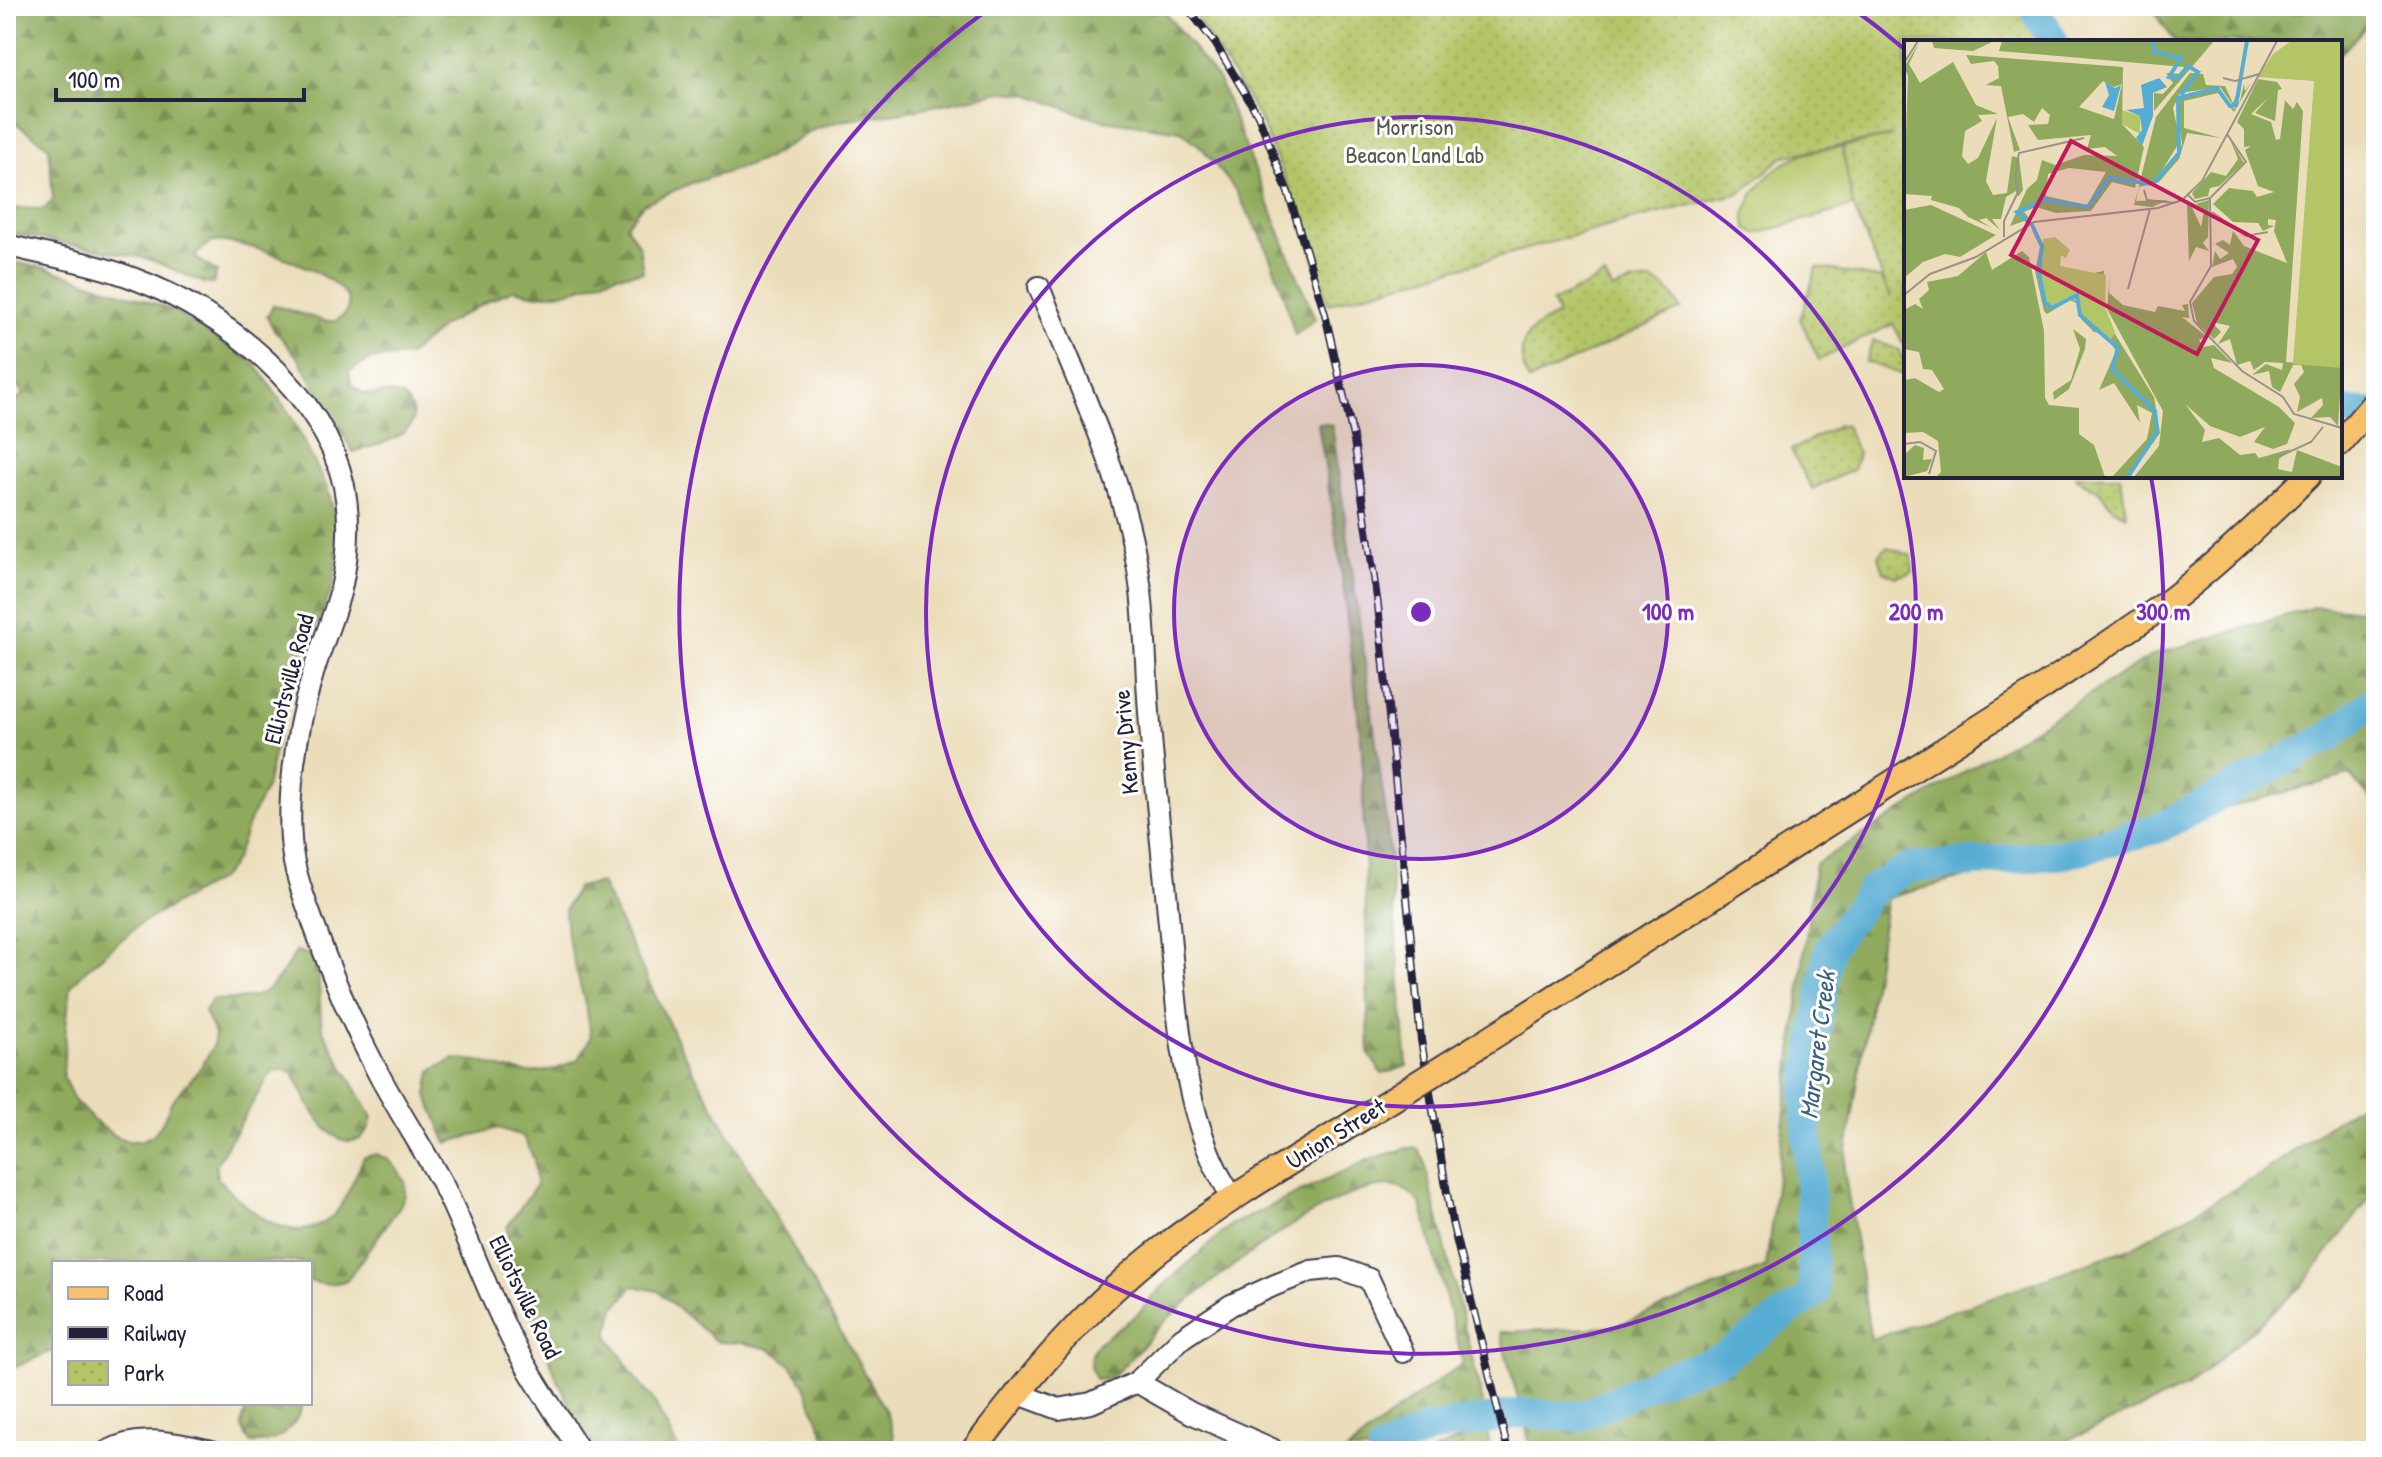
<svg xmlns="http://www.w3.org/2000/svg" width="2382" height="1457" font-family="'Patrick Hand',sans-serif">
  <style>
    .forest { fill: url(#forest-firs); stroke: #58664c; stroke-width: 2 }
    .park { fill: url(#park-dots); stroke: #6b7452; stroke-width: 2 }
    .pitch { fill: #b4c568; stroke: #6b7452; stroke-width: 2 }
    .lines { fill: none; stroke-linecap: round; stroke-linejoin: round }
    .river { stroke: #57acd3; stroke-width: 30 }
    .minor-casing { stroke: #403e4e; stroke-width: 24 }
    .major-casing { stroke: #403e4e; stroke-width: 28 }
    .minor { stroke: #fff; stroke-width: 20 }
    .major { stroke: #f7c06b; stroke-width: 24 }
    .rail-casing { stroke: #22223b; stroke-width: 8 }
    .rail { stroke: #fff; stroke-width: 5; stroke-dasharray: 15; stroke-linecap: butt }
    .major-bridge-casing { stroke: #403e4e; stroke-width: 28; stroke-linecap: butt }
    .major-bridge { stroke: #f7c06b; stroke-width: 24 }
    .ring { fill: none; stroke: #7b2cbf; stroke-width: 4 }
    .labels { text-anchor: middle; stroke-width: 6; stroke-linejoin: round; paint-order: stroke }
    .park-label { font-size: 24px; fill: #555b4b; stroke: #fff }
    .street-label { font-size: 24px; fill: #22223b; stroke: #fff }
    .water-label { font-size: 26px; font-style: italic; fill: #3a607f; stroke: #fff }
    .inset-river { fill: none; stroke: #57acd3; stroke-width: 4 }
    .inset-road { fill: none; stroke: #9b9287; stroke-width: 2 }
    .view { fill: #c2185b; fill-opacity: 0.15; stroke: #c2185b; stroke-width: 4 }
    .inset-edge { fill: none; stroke: #22223b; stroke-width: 4 }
    .centre { fill: #7b2cbf; stroke: #fff; stroke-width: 4 }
    .ring-label { font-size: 24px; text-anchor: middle; font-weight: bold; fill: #7b2cbf; stroke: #fff; stroke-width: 6; stroke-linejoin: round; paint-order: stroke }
  </style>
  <defs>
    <pattern id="forest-firs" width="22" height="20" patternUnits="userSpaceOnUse" patternTransform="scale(2)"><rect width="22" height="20" fill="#8faa5c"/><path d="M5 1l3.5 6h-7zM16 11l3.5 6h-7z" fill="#748a4d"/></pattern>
    <pattern id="park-dots" width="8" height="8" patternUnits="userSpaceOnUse" patternTransform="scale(2)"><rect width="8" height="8" fill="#b4c568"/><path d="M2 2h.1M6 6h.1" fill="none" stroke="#9aa95b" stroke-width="1.8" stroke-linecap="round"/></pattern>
  </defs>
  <rect width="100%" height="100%" fill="#fff"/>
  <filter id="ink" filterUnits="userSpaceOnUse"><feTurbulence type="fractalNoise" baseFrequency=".0125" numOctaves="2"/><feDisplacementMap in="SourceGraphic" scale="16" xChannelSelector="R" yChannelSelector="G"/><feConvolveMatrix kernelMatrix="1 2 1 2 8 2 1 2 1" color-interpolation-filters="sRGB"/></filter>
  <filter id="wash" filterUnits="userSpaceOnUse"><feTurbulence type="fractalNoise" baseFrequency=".006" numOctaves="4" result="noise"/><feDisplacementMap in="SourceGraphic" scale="32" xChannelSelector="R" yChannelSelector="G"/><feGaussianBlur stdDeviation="1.8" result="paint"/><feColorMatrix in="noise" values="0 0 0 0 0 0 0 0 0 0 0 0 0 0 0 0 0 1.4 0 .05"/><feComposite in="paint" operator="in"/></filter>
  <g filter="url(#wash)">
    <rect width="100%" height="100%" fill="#ebddba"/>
    <g class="forest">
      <path d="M6,6h1154l59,75 96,238 -20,16 -15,-52 -19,-48 -27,-47 -33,-41 -20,-16 -77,-11 -26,-7 -50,-19 -26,-2 -104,21 -58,8 -27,9 -44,27 -25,10 -52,16 -49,21 -17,21 13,21 4,26 -27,3 -50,17 -28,3 -25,-5 -23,10 -46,25 -36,31 -37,3 -22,12 2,13c22,21 26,4 47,11 6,2 10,7 13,13 13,29 -39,38 -58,44l-54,-93 -26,-31 -6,-11 6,-12 51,16h12l10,-8c1,-4 3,-8 2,-12 -6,-28 -108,-63 -134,-59 -9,2 -13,8 -19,15l22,15 -4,12 -9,-1 -55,-24 -133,-25 -10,-4v-22l38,1 9,-9 -4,-53 -43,-31z"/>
      <path d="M2151,6h225v10l-36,38v-12h-165z"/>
      <path d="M6,261l40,7 125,41 81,53 9,10 30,44 35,70 14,44 -7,56 -48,114 -19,88 -17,34 -13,36 -7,11 -8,9 -81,46 -51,43 -18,19 -5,39 -3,52 11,23 19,20 22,16 13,5h13l12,-6 8,-10 11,-24 27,-31 14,-23 2,-13 -11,-23 8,-11c9,-1 17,0 26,-1 34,-1 42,-24 59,-48l13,4c14,24 7,50 13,76l49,86 -4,13 -8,9c-4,1 -8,3 -13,2 -26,-4 -44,-48 -54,-68l-12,-4 -11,5 -48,80 -6,11 1,13c28,29 73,74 115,39 10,-8 26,-46 32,-60l13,-3 12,6 9,10 7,12v13l-5,11 -53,74c-14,5 -23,5 -37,1v-18l-47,-2 -10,2h-199v87l-48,21v-959l18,-19 -18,-17z"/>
      <path d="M1318,423l14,2 54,390 21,251 -25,8 -13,-20 -7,-305 -22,-190z"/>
      <path d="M2314,607l62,4v194l-26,-30 -463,123 -43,271 27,171 259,-92 131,-74 115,-82v98l-75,97 -113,100 -144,64h-512l-32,-119 113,-5 153,-60 49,-403 338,-209z"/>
      <path d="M601,883l80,166 205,363 8,24 -2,15h-50l-18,-16 -19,-49 -14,-21 -21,-16 -26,-6 -27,-1 -59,-51 -25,-5 -18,22 -7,27 27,43 17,20 23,45 6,8h-84l-16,-23 -23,-47 -50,-128 -1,-26 29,-42 -2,-26 -11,-23 -25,-8 -51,15 -20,-48 4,-24 23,-12 25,2 25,8 24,4 26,-3 24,-10 13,-23 -4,-26 -20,-76 -2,-25 12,-23z"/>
      <path d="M1407,1148l11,1 6,11 60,247 -66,35 -27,9h-44l52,-42 64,-46 -42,-159c-7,-8 -14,-15 -25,-17 -57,-10 -190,97 -233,136 -12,11 -43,51 -56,55 -4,1 -8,0 -12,1l-5,-13 1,-13 7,-10 40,-29 25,-28 68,-61 139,-66z"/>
      <path d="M249,1403h54c-8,27 -24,41 -52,40 -15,-19 -8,-21 -2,-40z"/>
      <path d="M1486,1429l5,22h-58z"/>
    </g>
    <g class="park">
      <path d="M1189,6h857l17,36h-157v307l-13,-25 -74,36 -19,-41 17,-52 65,12 9,19 -38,-92 -11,-59 51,-11 -109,20 -44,37 -105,26 -307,85 -26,-86 -44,-103z"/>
      <path d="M1605,276l8,14c30,-15 52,-14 68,19l-152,72c-17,-36 -4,-51 29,-66l-6,-13z"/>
      <path d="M1873,340l26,10 7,15v11l-40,-14z"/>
      <path d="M1839,425l7,1 12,28 -5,16 -41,19 -21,-39z"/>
      <path d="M2075,476h46l5,39 -13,-7 -15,-18 -22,-12z"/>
      <path d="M1887,547l25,9 1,16 -17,5 -13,-6 -5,-15z"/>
    </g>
    <path class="pitch" d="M1842,147l11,59 -97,28 -9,-5c-5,-13 0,-24 7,-36 22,-32 49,-43 88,-46z"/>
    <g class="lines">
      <g class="river">
        <path d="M2033,6l21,36"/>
        <path d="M2340,412l36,1"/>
        <path d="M1382,1451l49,-22 91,-16 57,4 78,-36 65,-23 92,-64 -8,-199 23,-146 43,-60 38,-21 155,-14 94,-26 173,-93 44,-36"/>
      </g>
    </g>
  </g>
  <g filter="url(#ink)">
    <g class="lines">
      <defs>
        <g id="minor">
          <path d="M6,245c43,11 88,18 129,34 88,33 188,111 209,207 7,35 5,68 -3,103 -8,31 -22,61 -30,92 -15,50 -26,125 -18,176 4,25 14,48 22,71 17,48 39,99 62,143 21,40 46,77 67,116 23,47 40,96 63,143 20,42 48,81 73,121"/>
          <path d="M1039,287c39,97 90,200 102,304 5,45 5,89 9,134 5,66 13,133 19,199 8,86 14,204 65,275"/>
          <path d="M1137,1382l54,31 81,36"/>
          <path d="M1016,1393l43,16 32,-6 46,-21 45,-44 49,-33 44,-20 36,-14 28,-3 30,11 34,73"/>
          <path d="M108,1451c32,-18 70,-7 104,0"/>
        </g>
        <g id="major">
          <path d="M2340,443l36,-42"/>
          <path d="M1481,1044l562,-357c43,-29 87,-57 128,-87 49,-38 94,-81 137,-124"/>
          <path d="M973,1451c54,-72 116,-146 187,-201 66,-51 139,-93 210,-137"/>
        </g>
      </defs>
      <use href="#minor" class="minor-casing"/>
      <use href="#major" class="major-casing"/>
      <use href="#minor" class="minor"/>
      <use href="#major" class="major"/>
      <defs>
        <path id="rail" d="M1186,6l29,37 43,72 31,80 36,119 29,127 24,164 43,435 31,182 56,229"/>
      </defs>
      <use href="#rail" class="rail-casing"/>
      <use href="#rail" class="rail"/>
      <defs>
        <path id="major-bridge" d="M1370,1113l111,-69"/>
      </defs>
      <use href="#major-bridge" class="major-bridge-casing"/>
      <use href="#major-bridge" class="major-bridge"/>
    </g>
  </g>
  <circle cx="1421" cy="612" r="247" fill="#7b2cbf" fill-opacity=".12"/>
  <g class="ring">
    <circle cx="1421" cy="612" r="247"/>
    <circle cx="1421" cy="612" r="495"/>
    <path d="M1852 8A742 742 0 0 1 1903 48M2151 477A742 742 0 1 1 990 8"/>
  </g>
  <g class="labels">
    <g class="park-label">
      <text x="1415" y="135">Morrison<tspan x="1415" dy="28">Beacon Land Lab</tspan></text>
    </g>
    <g class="street-label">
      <text transform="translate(289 679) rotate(-75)" y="8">Elliotsville Road</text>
      <text transform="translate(1126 742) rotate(-95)" y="8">Kenny Drive</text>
      <text transform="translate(1336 1134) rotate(-32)" y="8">Union Street</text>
      <text transform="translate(525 1297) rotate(64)" y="8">Elliotsville Road</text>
    </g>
    <g class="water-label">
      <text transform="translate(1817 1045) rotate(-83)" y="9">Margaret Creek</text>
    </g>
  </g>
  <g transform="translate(1904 40)">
    <rect width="438" height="438" fill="#ebddba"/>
    <path d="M28,1h62l-21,10 -39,-3zM98,1h212l-60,70v-18l9,1 10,-11 -7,-10 16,1 2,-7 -185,-16zM15,3l-10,21 11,19 33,-21 23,43 22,9 -20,1 4,6 -17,10 -3,25 6,8 10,-6 19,-40 -11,63 7,14 14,-2 5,-37 7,2 4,32 -5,7 -2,-6 -10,6 -5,22h-9l8,11 -14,-12 -7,2 13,8 -24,-11 -9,-9 -28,-8 1,-4 -28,-2 4,-118 -4,-9zM62,15l157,12 -1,57 22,23 -9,41 -23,-6 -21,29 -35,2 -20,-6 -12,5 6,7 -20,7 17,-37 10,-9 5,-20 13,5 29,-10 33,1 -12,-9 -18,2 4,-14 -53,5 -10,-15 20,-1 2,-9 -8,-7 -8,14 -11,-8 -15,3 12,33 -6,2 -13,-66 -15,-1 13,-7 -1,-12 -4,-5 -23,3zM199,41l11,6 8,-3 -8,35 -35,-12zM165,128l37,4 -19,33 -41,-9 2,-22zM286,33l13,1 3,11 19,1 8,17 8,-20 -1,13 -7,9 -13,-18 -40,6 -7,15 7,33 -25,41 21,-23 6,-15 -5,-38 2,-8 40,-9 15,20 6,-8 4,-17 1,7 6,-8 -17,29 -16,-19 -34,8v27l37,10 -34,-5 -8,26 -20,23 -20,5 -3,14 32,-1 -16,7 -18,-2 6,-22h13l-13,-2 16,-64zM354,39l19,3 5,7 -4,1 -3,31 -20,-8 13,-15 -17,16 20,8 5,18 4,-1 5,-39 8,9 4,-7 6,9 -17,251 56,4 -4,60 -8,-9 -19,1 12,-13 -1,-7 -25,14 3,-15 -6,-13 10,-12 -3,-7h-8l-13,27 -8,-5 -3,-16 -17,4 14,-11 16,6 1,-7 -18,-1 -11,8 -4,-9 -13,4 -7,-26 -12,5 12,-18 -18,-4 9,10 -7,7 -17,-16 -5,-20 22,-26 18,-3 5,-7 -4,-8 -21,8 3,-16 5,8 9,-6 -14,-9 8,-4 7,5 3,-14 11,15 43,17 -13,-32 2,-11 -8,-1v6l6,1 -11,5 -5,-8 -25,-1 -20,-18 16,-16 24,3 4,6 17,-5 -16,-6 -13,-36 6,-4 -7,1v-18l-7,-7zM325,97l15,26 -25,23 -9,2 -2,8 -13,3 -3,-6 19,-21 15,4 12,-17zM305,160l-1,37 -5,6 6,8 -13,-4 -7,14 -2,-56 3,-2 11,24 3,-16 -8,-7zM27,165l65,30 -36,22 -15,-3 -22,8 -19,16v-68zM128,190l10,12v19l47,13 15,-3 -1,37 7,18 44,71 6,36 -31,44h-17l35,-38 5,-26 -15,-8 3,18 -26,-40 -15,7 17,-39 -11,-17 -11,-2 -13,-13 -3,-15 -8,-4 -23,14 -3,-3 -9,-40 5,-24zM118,211l7,6 15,74 1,67 4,7 30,3v26l15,11 11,32h-169l5,-5 -3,-31 -15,-9 -19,1v-53l11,-2 24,14 5,-3 -12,-19 -9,-1 -4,-17 -15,-3v-39l11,-6 8,5 -4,-10 10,-9 -2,-8 31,-6 28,-24 6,18zM206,234l-1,19 14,12 32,7 3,-6 27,5 -3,-6 6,-1 1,14 -7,-1 24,19 -7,4 4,7 11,-2 18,18 -21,-5 3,10 65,39 16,16 -8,21 -14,5 -19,-7 11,-15 -25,10 -30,-11 -25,-22 20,26 -3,12 17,-4 21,17 15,-2 4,5 32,-9 -12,10 -1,10 14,3 5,-22 45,17v10h-208l25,-31 4,-35 -56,-102zM169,289l13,10 -1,10 -16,40 -15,11 -1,-8 18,-12 9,-31zM11,405l9,3 -1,12 9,-1 -5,12 -23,6v-22z" fill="#8faa5c" fill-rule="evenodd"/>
    <path d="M218,70l18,6v18l-18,-10z" fill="#b4c568"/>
    <path d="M387,1h51v327l-49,-4 21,-283 -56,-4 15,-23zM151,197l15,13 -4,8 -5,-3 -1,11 46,9 -1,32 10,25 -4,8 -32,-24 -1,-13 -9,-6 -16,13 -9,-10 -6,-39h5v-22z" fill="#b4c568"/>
    <path d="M255,38l8,9 -14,6v23l-11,30 -6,-8 6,-8 -2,-14 -14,-6 18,-2 -3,-23zM201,42l10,6 6,-3 -7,26 -12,-4 7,-12z" fill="#57acd3"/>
    <path class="inset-river" d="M249,1l1,11 27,6 -12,19 8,2 11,-13 10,6 -17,23M224,437l29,-45 -2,-21 -43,-42 6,-21 -38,-33 -3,-20 -25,13 -7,-5 -6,-30 3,-27 -10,-21 -15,-13 28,-12 43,7 21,-29 44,6 26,-31 -1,-55 39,-10 13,18 6,-1 11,-64"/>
    <path class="inset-road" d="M0,23l14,-22M319,38l12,3 24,-7M240,150l3,10 28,3M284,155l7,7 15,-4M306,158l1,68 -21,36 4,19 48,50 41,26 11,17 48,14M306,158l36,-36 -19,-28M308,172l34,24 22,-4M100,197v-16l14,-29 -3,-17 4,-22 65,-15M224,249l22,-80M0,255l26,-21 46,-17 58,-35 124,-14 24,-8 20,-19 75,-140M0,404l16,-2 16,9 -7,23M376,416l31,-14 12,-15"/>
    <path class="view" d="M167,101l187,99 -61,114 -186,-99z"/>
    <rect width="438" height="438" class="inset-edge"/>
  </g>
  <circle cx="1421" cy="612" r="12" class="centre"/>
  <g class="ring-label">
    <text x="1668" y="620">100 m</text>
    <text x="1916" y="620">200 m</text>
    <text x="2163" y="620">300 m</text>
  </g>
  <rect width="2382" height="1457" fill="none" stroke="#fff" stroke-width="32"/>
  <rect x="52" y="1261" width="260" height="144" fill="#ffffff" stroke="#a7a7b1" stroke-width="2"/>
  <rect x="68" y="1287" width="40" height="12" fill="#f7c06b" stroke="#a7a7b1" stroke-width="2"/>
  <text x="124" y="1301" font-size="24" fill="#22223b">Road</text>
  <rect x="68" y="1327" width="40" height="12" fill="#22223b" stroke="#a7a7b1" stroke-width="2"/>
  <text x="124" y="1341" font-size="24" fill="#22223b">Railway</text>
  <rect x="68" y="1361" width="40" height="24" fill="url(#park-dots)" stroke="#a7a7b1" stroke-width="2"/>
  <text x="124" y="1381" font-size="24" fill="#22223b">Park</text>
  <path d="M56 88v12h248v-12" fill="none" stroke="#22223b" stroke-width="4"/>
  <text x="68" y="88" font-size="24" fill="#22223b" stroke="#ffffff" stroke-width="6" paint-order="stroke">100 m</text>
</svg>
